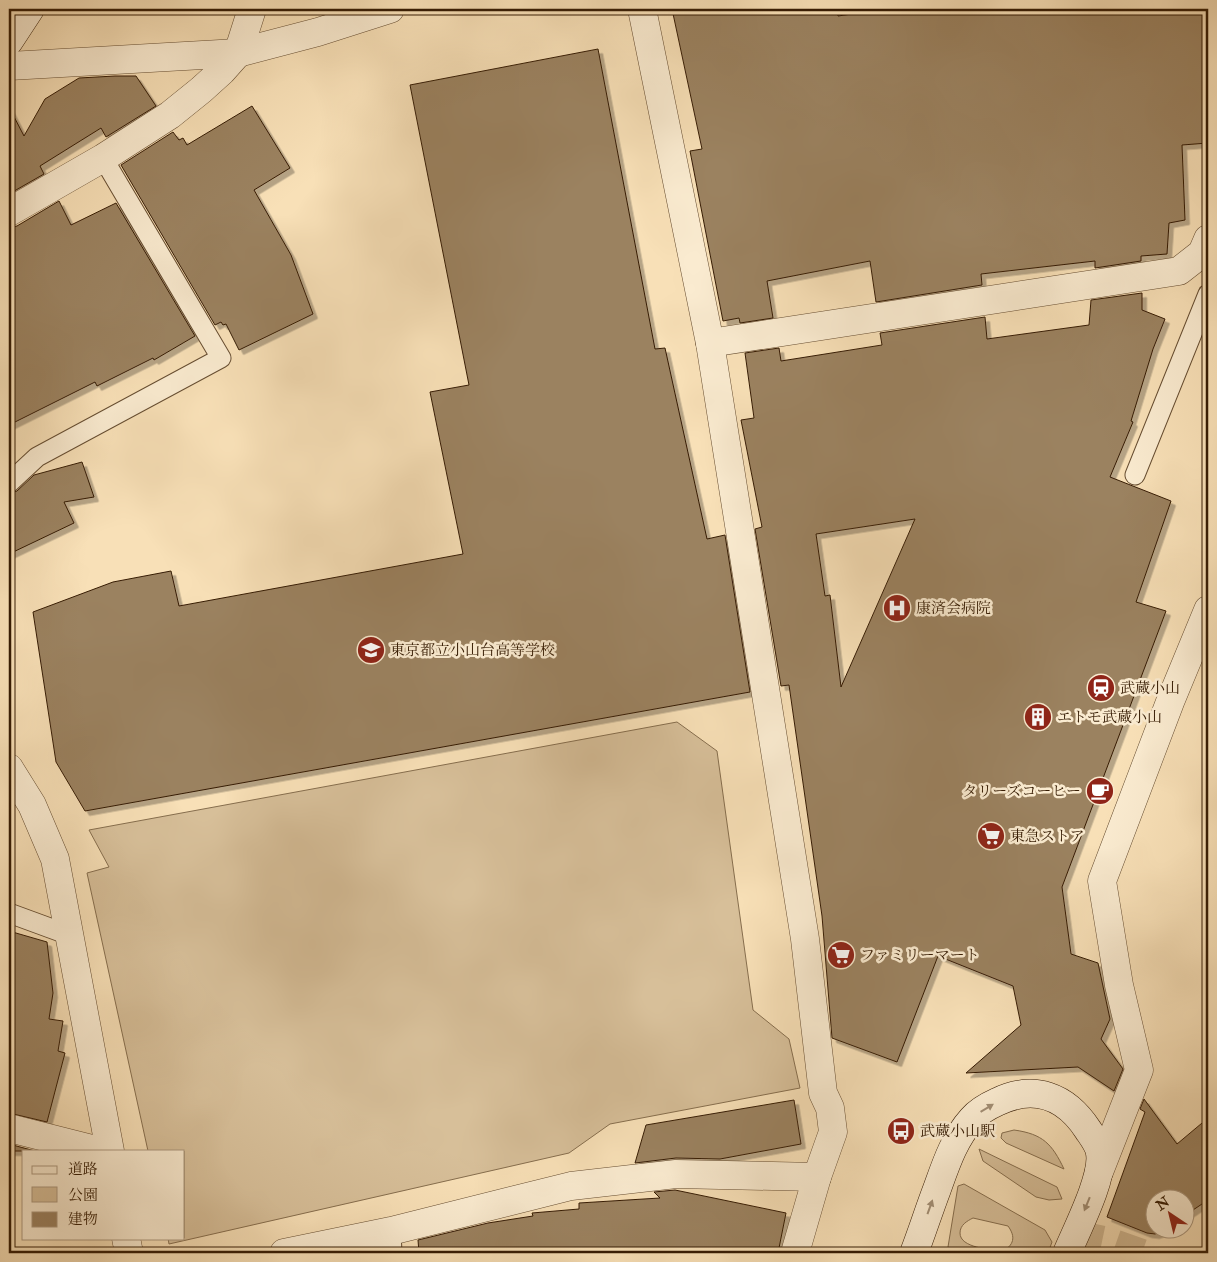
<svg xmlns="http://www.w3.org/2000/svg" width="1217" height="1262" font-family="'IM FELL Double Pica','Noto Serif JP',serif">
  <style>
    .green { fill: #d7bf99; stroke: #866e4e; fill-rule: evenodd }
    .building { fill: #9b8261; stroke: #361c04; fill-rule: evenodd; filter: url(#shadow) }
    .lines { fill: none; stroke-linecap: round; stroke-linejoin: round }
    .street-tunnel { stroke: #d1b993; stroke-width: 28; stroke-dasharray: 28 14; stroke-linecap: butt }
    .lane-casing { stroke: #664d31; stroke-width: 21 }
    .street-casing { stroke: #664d31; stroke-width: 29 }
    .secondary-casing { stroke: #361c04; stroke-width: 29 }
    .lane { stroke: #faebd0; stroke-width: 19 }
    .street { stroke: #faebd0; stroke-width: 28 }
    .secondary { stroke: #faebd0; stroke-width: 28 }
    .oneway { fill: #a28e74 }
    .labels { text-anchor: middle; stroke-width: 5; stroke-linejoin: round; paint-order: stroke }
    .poi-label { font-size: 15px; fill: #361c04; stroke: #faebd0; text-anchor: start }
  </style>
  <defs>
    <filter id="shadow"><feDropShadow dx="4.5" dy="4.5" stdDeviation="0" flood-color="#0004"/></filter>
  </defs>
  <rect width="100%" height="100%" fill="#f8e0b7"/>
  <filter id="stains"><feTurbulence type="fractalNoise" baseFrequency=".004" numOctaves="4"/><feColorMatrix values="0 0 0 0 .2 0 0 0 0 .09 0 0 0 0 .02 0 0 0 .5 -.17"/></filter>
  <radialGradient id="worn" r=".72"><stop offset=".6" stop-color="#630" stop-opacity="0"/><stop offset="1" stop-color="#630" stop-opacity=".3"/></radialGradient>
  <g class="green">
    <path d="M677,722l40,29 36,259 36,29 11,49 -190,36 -41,29 -400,91 -1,-6h16v-87h-36l-61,-278 22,-6 -20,-37z"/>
    <path d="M1014,1130c29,4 38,14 50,39l-58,-26 -5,-5 1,-5z"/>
    <path d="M979,1149l78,38 5,12 -13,1 -13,-3 -53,-36z"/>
    <path d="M964,1184l81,46 7,12 -4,11h-101l11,-67zM973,1218l35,8c8,11 6,19 -6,26 -12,-3 -42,-4 -42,-19 0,-8 7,-12 13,-15z"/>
  </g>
  <g class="building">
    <path d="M672,9h165l1,7 48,-7h322v134l-26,2 3,75 -16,3 -2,31 -26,2v5l-46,7v-7l-114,13 1,11 -106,17 -6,-41 -103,20 6,37 -33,5 -1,-5 -16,3 -33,-170 12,-2z"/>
    <path d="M598,49l57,300 10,-1 42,191 18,-4 25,157 -665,119 -29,-49 -23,-150 80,-30 58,-11 8,35 284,-52 -33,-162 39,-7 -59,-300z"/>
    <path d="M115,76h21l20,30 -50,31 -5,-9 -61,38 4,8 -35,20v-87l15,29 21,-37 34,-21z"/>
    <path d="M252,106l38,62 -36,22 37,65 22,59 -74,36 -13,-26 -3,1 -2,-3 -6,3 -94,-160 52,-33 6,8 4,-2 4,7z"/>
    <path d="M59,201l12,24 45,-22 79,133 -41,24 -1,-2 -56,28 -2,-4 -86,43v-197l8,-2z"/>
    <path d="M1142,293v17l23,9 -12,30 -22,72 2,1 -23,55 61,24 -35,101 30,9 -104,276 9,67 27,9 12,56 -9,20 22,30 -9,22 -36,-24 -112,6 55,-48 -8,-39 -75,-30 -41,106 -65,-24 -10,-122 -33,-231 -8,1 -26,-157 7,-2 -21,-107 13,-2 -9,-65 34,-5 2,13 101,-16 -2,-12 105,-16 2,22 102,-14 2,-25zM915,519l-74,168 -11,-92 -5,1 -9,-62z"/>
    <path d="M82,462l12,35 -30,5 10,21 -65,31v-60l8,-3 17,-16z"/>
    <path d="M9,931l38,11 6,51 -4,26 14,2 -5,30 7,2 -18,69 -38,-9z"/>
    <path d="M1144,1099l33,45 31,-26v82l-24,16v-16h-30v30h12l-11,4 -8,-1 -40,-16 38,-105 -5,-3z"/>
    <path d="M794,1100l7,44 -81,15 -44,-1 -41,5 11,-38z"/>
    <path d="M9,1144l26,7h-26z"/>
    <path d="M675,1190l111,23 -8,40h-359l-1,-13 70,-17 45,-7 -1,-3 47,-4v-6l81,-5 -6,-6z"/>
  </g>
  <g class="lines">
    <path class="street-tunnel" d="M1075,1234l33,7 34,12"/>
    <defs>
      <g id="lane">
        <path d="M1135,475l73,-181"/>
        <path d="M9,483l28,-26 184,-99 -118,-200"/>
        <path d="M9,913l60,22"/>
        <path d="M391,1231l1,22"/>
      </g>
      <g id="street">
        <path d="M642,9l68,334 95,596 18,154 7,15 3,24 -16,45 -22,76"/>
        <path d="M9,66l229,-13 80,-21 72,-23"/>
        <path d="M9,212l94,-54 67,-43 31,-25 21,-19 16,-18 14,-44"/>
        <path d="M710,343l469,-72 23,-18 6,-14"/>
        <path d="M9,768l23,37 23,54 55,292"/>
        <path d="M9,1128l91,23"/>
        <path d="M1099,1172l40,-102 -20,-85 -17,-104 68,-179 38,-92"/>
        <path d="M126,1238l3,15"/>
        <path d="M284,1253l107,-22 180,-45 105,-12 141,3"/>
      </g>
      <g id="secondary">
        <path d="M9,41l21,-32"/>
        <path d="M914,1253c8,-21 15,-43 23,-64 9,-25 17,-50 35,-70 7,-8 16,-13 25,-17 37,-18 69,-6 91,28 4,6 11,15 12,23 4,24 -23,76 -33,100"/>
      </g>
    </defs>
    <use href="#lane" class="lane-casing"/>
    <use href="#street" class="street-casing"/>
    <use href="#secondary" class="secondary-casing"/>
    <use href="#lane" class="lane"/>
    <use href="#street" class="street"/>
    <use href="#secondary" class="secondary"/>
  </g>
  <defs><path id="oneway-solid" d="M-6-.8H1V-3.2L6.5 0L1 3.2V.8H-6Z" transform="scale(1.25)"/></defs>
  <g class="oneway">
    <use href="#oneway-solid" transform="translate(987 1108) rotate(-31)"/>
    <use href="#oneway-solid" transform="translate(1087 1204) rotate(112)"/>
    <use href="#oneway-solid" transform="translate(930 1207) rotate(-70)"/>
  </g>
  <defs>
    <symbol id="hospital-disc" viewBox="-11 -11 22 22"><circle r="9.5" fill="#8f2418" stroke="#faebd0"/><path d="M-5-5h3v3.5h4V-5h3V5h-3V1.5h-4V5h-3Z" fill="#fff"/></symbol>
    <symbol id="school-disc" viewBox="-11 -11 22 22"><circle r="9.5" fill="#8f2418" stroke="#faebd0"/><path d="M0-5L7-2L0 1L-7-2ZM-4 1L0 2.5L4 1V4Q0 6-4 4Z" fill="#fff"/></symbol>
    <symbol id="station-disc" viewBox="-11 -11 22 22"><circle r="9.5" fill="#8f2418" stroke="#faebd0"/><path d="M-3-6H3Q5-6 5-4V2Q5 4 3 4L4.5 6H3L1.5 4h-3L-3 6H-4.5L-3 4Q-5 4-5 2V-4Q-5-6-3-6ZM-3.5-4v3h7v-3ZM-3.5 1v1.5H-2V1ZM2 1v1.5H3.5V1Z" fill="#fff"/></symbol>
    <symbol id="building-disc" viewBox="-11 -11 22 22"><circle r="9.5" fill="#8f2418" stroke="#faebd0"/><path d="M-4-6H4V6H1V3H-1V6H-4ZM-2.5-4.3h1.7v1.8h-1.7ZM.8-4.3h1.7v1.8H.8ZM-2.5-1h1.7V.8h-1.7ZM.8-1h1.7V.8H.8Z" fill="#fff"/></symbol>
    <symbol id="cafe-disc" viewBox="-11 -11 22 22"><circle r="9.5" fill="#8f2418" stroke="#faebd0"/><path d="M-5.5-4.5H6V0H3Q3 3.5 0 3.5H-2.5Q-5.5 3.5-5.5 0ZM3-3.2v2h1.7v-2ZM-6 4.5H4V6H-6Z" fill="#fff"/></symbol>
    <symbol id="supermarket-disc" viewBox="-11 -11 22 22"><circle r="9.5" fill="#8f2418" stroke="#faebd0"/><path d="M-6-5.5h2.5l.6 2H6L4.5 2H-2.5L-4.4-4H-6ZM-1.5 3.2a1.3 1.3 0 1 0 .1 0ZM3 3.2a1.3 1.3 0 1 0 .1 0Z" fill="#fff"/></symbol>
    <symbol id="bus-disc" viewBox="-11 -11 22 22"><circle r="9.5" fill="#8f2418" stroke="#faebd0"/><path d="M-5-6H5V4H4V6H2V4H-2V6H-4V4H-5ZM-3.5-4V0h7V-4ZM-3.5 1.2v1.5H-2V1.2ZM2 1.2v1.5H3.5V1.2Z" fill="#fff"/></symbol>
  </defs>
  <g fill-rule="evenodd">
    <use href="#hospital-disc" x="881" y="592" width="32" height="32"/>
    <use href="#school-disc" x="355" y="634" width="32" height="32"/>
    <use href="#station-disc" x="1085" y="672" width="32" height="32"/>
    <use href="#building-disc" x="1022" y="701" width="32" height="32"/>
    <use href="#cafe-disc" x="1084" y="775" width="32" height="32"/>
    <use href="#supermarket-disc" x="975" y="820" width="32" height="32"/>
    <use href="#supermarket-disc" x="825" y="939" width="32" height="32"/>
    <use href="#bus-disc" x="885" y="1115" width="32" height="32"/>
  </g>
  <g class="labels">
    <g class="poi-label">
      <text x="916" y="613">康済会病院</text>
      <text x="390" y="655">東京都立小山台高等学校</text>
      <text x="1120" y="693">武蔵小山</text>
      <text x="1057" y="722">エトモ武蔵小山</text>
      <text x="1081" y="796" text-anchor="end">タリーズコーヒー</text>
      <text x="1010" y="841">東急ストア</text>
      <text x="860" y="960">ファミリーマート</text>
      <text x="920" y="1136">武蔵小山駅</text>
    </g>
  </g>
  <rect width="1217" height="1262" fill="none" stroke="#f8e0b7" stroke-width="30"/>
  <rect x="10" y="10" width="1197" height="1242" fill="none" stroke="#361c04" stroke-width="2.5"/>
  <rect x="15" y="15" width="1187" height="1232" fill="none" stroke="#361c04"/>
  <rect x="22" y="1150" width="162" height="90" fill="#faebd0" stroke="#ac987e"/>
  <rect x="32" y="1166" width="25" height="8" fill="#faebd0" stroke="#ac987e"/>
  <text x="68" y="1174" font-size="15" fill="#361c04">道路</text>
  <rect x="32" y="1187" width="25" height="15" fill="#d7bf99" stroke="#ac987e"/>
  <text x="68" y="1200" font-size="15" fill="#361c04">公園</text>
  <rect x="32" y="1212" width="25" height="15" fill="#9b8261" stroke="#ac987e"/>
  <text x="68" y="1224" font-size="15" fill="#361c04">建物</text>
  <g transform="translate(1170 1214) rotate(325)"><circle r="24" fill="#faebd0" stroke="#ac987e"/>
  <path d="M0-4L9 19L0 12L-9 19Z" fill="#8f2418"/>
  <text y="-8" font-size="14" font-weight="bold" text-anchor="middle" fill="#361c04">N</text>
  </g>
  <rect width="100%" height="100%" filter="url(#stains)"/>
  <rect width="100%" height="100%" fill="url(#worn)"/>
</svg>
